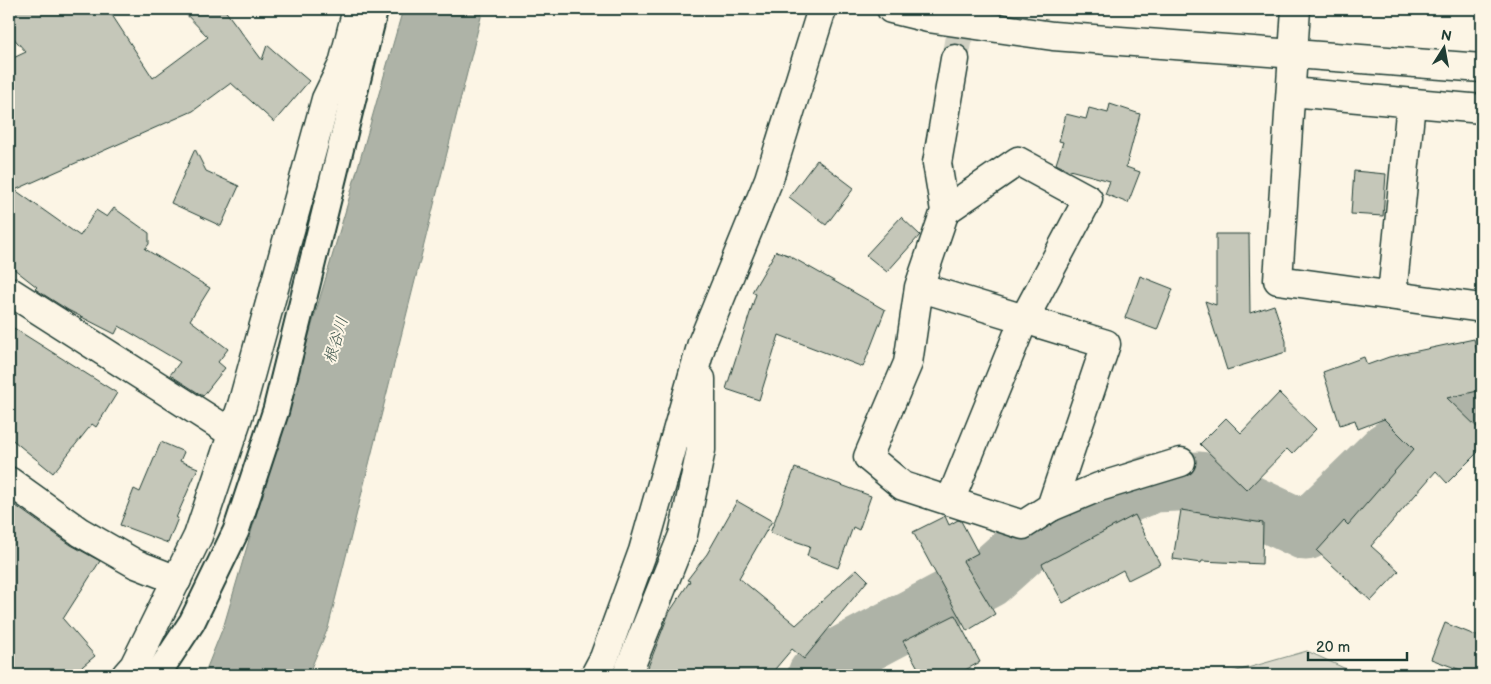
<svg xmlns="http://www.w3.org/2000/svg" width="1491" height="684" font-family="'Balsamiq Sans','Klee One',sans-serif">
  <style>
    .green { fill: #dcdacc; stroke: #7e8c80 }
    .water { fill: #aeb3a7; stroke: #758479 }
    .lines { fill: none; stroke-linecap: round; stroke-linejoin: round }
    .river { stroke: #aeb3a7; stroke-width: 59 }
    .building { fill: #c5c7b9; stroke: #1f3d34 }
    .minor-tunnel { stroke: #d0d0c2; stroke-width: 28; stroke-dasharray: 28 14; stroke-linecap: butt }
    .pedestrian-casing { stroke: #1f3d34; stroke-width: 29 }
    .minor-casing { stroke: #1f3d34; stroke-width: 31 }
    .tertiary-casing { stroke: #1f3d34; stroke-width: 31 }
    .pedestrian { stroke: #fcf5e5; stroke-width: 25 }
    .minor { stroke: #fcf5e5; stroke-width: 28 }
    .tertiary { stroke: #fcf5e5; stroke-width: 28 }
    .labels { text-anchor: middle; stroke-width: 4; stroke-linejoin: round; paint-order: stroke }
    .water-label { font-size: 16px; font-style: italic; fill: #435a51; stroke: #fcf5e5 }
  </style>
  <rect width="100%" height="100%" fill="#fcf5e5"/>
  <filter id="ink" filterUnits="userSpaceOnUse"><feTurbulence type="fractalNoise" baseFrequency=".02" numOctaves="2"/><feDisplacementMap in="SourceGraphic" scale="10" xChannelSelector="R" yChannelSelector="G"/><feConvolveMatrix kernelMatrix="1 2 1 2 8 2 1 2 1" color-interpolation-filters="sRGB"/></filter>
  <g filter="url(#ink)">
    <path class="green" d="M1307,651l52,24h-136z"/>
    <path class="water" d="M403,9h80l-155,619 -20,47h-104l20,-50 122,-416z"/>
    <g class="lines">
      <path class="river" d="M817,675l17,-15 153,-81 39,-35 57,-33 71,-28 46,-2 106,50 82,-80 51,-34 43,-13"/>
    </g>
    <g class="building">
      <path d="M9,9h99l45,69 55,-41 -27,-28h43l38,51 5,-15 42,36 -35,41 -43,-39 -38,28 -178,79 65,46 16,-26 11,7 7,-9 35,25v11l-4,5 65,39 -20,32 38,29 -10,13 7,6 -22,28 -33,-21 10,-13 -61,-36 -4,8 -47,-24 -33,-21 2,-2 -28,-22v-205l17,-8 -17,-19z"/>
      <path d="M1110,104l30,10 -14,53 14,5 -12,31 -23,-9 5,-13 -44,-12 -10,-5 7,-22 -4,-1 7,-27 20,5 3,-11 19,5z"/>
      <path d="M195,149l11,22 33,15 -18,40 -50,-23z"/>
      <path d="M817,160l37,28 -28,37 -37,-28z"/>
      <path d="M1354,171l32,3 -3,42 -32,-2z"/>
      <path d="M901,217l19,18 -33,37 -21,-17z"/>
      <path d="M1216,234h33l1,79 24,-8 12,36v11l-59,18 -22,-69 11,4z"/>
      <path d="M776,251l12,4 97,55 -22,57 -84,-32 -20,65 -33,-11 30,-95 -4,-2z"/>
      <path d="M1140,276l33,13 -16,41 -32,-12z"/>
      <path d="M9,325l108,68 -21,34 -4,-3 -39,49 -44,-36z"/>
      <path d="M1474,339l8,35v16l-35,8 35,34v16l-35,35 -11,-12 -65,75 28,25 -28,30 -54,-50 27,-30 4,4 66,-76 -30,-30 -26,10 -3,-9 -15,5 -17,-53 41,-15 3,8 22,-8z"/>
      <path d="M1279,393l37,36 -24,25 -5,-5 -40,41 -47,-46 26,-26 15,15z"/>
      <path d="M161,442l23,10 -4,9 18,7 -22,50h2l-10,25 -48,-18 14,-36 6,3z"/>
      <path d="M795,468l76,28 -12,34 -6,-3 -15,41 -31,-12 3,-10 -40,-13z"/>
      <path d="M9,501l62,44 29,16 -37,58 32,37 -23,19h-63z"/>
      <path d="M737,501l35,20 -33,57 57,47 61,-56 11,11 -64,79 -12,-10 -22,26h-125l24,-62 21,-32 -3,-1 20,-26z"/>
      <path d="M1181,510l82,13 -1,41 -60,-3 -1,2 -28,-4z"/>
      <path d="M1135,515l25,49 -32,16 -5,-10 -60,33 -21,-39z"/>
      <path d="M945,516l4,9 9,-5 3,1 17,32 -15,8 32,53 -28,17 -54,-99z"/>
      <path d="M955,615l25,47 -24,13h-34l-19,-34z"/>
      <path d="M1445,623l37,15v37h-8l-43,-16z"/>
    </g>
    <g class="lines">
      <path class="minor-tunnel" d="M955,59l9,-50"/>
      <defs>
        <path id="pedestrian" d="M157,675l35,-53 44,-91 40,-121 99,-401"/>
        <g id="minor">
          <path d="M1296,9l-18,271 204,28"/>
          <path d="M1291,92l191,17"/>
          <path d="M945,211l73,-50 70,38 -64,120 -74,182"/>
          <path d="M919,287l187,57 -55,163 -28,18 -120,-39 -35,-29 40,-94 11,-76 26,-76 -8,-48 18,-104"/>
          <path d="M9,291l224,143"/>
          <path d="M1392,295l19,-192"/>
          <path d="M9,481l71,51 56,32 41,16"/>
          <path d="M1051,507l48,-20 82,-25"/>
          <path d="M126,675l8,-9 64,-130 44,-131 84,-306 17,-35 14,-55"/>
          <path d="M595,675l9,-17 39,-107 59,-208 67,-164 53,-170"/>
          <path d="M627,675l56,-140 18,-85v-71"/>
        </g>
        <path id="tertiary" d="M891,9l37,9 125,18 429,32"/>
      </defs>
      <use href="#pedestrian" class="pedestrian-casing"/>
      <use href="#minor" class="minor-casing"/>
      <use href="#tertiary" class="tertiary-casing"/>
      <use href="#pedestrian" class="pedestrian"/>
      <use href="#minor" class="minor"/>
      <use href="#tertiary" class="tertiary"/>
    </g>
  </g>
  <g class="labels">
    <g class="water-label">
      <text transform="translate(335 340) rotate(-73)" y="6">根谷川</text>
    </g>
  </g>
  <rect width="1491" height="684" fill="none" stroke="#fcf5e5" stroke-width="30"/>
  <rect x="15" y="15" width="1461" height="654" fill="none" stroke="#1f3d34" stroke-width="2" filter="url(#ink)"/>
  <g transform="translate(1444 48) rotate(11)" stroke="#fcf5e5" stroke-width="4" paint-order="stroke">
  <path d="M0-4L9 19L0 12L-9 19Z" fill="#1f3d34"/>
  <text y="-8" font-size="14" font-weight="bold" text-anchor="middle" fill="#1f3d34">N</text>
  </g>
  <path d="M1308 652v8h99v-8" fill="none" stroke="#1f3d34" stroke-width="2.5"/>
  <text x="1316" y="652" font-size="15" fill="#1f3d34" stroke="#fcf5e5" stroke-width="4" paint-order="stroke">20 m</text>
</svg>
